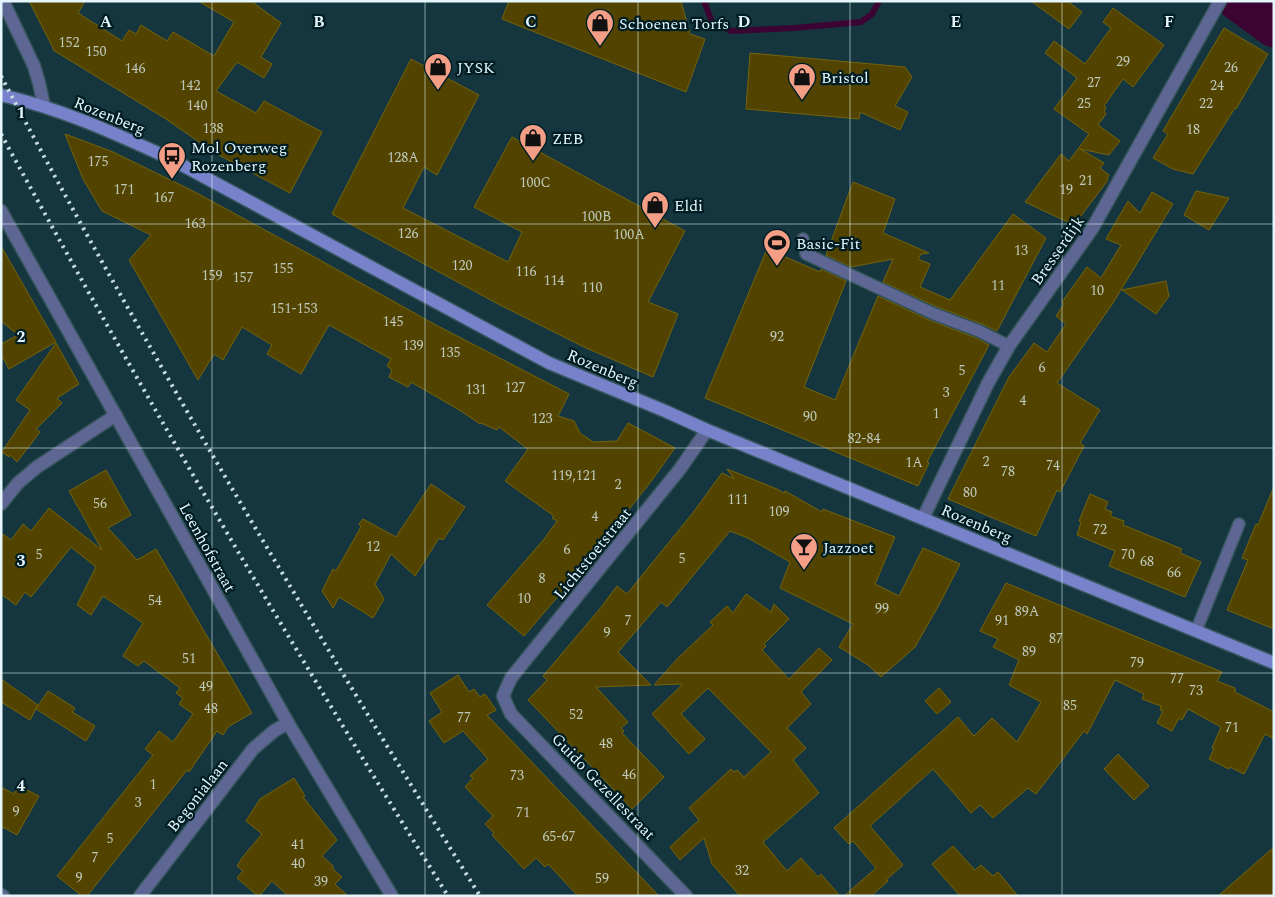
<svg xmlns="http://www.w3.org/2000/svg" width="1275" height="897" font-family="Spectral,serif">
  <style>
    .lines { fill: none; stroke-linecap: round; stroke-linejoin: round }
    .stream { stroke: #3c0432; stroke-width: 6 }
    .river { stroke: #3c0432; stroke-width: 39 }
    .building { fill: #524400; stroke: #756309 }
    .service-casing { stroke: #36555c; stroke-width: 14 }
    .minor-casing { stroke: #36555c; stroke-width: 15 }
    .tertiary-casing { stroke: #36555c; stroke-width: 15 }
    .secondary-casing { stroke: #36555c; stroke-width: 15 }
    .service { stroke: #5e6693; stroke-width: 11 }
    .minor { stroke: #5e6693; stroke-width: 12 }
    .tertiary { stroke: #5e6693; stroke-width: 12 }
    .secondary { stroke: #7782cb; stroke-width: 12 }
    .rail { stroke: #c7dbe1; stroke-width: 4; stroke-dasharray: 2.5 5; stroke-linecap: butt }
    .grid { fill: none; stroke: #e5f7fc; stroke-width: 1; stroke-opacity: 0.55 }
    .labels { text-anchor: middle; stroke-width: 4.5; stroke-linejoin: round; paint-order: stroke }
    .number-label { font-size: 14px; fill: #c0cabd }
    .poi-label { font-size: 16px; fill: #e5f7fc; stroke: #001d24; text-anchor: start }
    .street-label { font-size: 16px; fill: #e5f7fc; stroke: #001d24 }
    .grid-label { font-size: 16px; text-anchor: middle; font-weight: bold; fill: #e5f7fc; stroke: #001d24; stroke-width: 4.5; stroke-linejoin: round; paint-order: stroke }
  </style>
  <rect width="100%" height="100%" fill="#15363e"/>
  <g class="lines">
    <path class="stream" d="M704,1l8,21 19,9 63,-3 67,-6 11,-8 7,-13"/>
    <path class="river" d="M1237,1l37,27"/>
  </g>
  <g class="building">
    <path d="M29,1h56l-7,12 44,28 7,-11 7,4 5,-9 26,16 6,-9 41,24 20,-34 -36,-21h53l30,22 -20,34 11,7 -8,14 -27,-16 -21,29 40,22 8,-12 58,31 -32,61 -75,-40 -49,-34 -113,-69v-2z"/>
    <path d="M509,1h172l9,33 15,5 -19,53 -184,-73z"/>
    <path d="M1031,1h36l15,11 -13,17z"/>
    <path d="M1113,8l51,37 -31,42 -10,-8 -19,27 2,2 -2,3 2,3 -8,11 22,16 -11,14 -29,-6 24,14 -4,5 9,7 -2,4 1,1 -34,45 -49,-23 36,-48 8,7 20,-27 -35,-25 23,-31 -32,-25 9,-12 31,23 26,-36 -8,-6z"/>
    <path d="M1224,28l44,26 -32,55 -1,-1 -42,66 -20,-5 -20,-11 15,-24 -5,-3z"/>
    <path d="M750,53l155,14 7,10 -17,29 13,6 -8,18 -40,-18 -1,7 -113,-10z"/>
    <path d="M411,59l68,36 -42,80 -13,-8 -21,41 105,54 14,-30 -48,-25 38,-70 173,94 -37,71 30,12 -25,63 -69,-30 -84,-42 -168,-91z"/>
    <path d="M65,134l48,18 80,39 116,63 125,70 135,70 -11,22 16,5 6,12 13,9 24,-1 11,-18 47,25 -23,32 -61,78 -67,78 -37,-31 58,-67 12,-17 -5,-3 2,-2 -49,-35 23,-32 -29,-22 -2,3 -16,-7 -1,1 -19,-13 -50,-29 -3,5 -19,-10 3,-7 -5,-4 4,-7 -62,-34 -28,49 -34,-20 5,-9 -30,-18 -19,33 -9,-6 -16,26 -69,-120 22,-25 -49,-24 -19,-32z"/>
    <path d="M853,182l42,17 -12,34 46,20 -8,1 -3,5 12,5 -10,23 30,13 63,-86 33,24 -49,93 -15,-7 -47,-18 -52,-24 10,-23 -42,8 -25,-12z"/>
    <path d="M1196,191l33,7 -20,32 -25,-15z"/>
    <path d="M1152,192l21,12 -60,99 -56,80 43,27 -20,33 4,3 -24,46 -3,-2 -21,46 -88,-37 61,-122 25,-34 13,9 19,-28 -10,-8 8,-12 -2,-2 25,-35 14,11 20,-33 -15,-6 22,-38 12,12z"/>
    <path d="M1,246l55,96 -47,27 -8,-15v-10l17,-9 -17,-14z"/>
    <path d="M767,249l53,23 1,-3 25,12 -42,106 31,13 43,-104 51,24 47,18 13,7 -62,117 2,1 -11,23 -213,-88z"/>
    <path d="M1166,281l3,15 -13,18 -34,-24z"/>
    <path d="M56,343l23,41 -22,14 5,5 -26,26 4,3 -23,30 -7,-7 -1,2 -7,-5 28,-42 -14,-10z"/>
    <path d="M727,469l50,20 7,4 1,-2 37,21 1,-3 72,28 -20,47 24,12 24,-48 37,16 -20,39 -25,44 -34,30 -13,-12 -29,-18 14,-23 -73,-36 10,-26 -42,-24 -18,-7 -63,76 -6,-5 -43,50 33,33 -55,2 32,35 -7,6 3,3 -2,2 42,44 -32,32 -104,-109 19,-20 -4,-4 56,-66 18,-24 10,8 65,-80 30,-41 12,6z"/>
    <path d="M106,470l25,45 -23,13 29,32 19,-11 96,164 -24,14 -5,8 -6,-4 -28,41 -2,-2 -100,126h-5l-25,-20 96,-121 -8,-6 14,-18 14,11 20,-28 -14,-10 4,-6 -7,-5 4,-5 -36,-27 -6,5 -15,-10 20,-33 -40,-27 -12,19 -14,-10 19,-38 -25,-20 -40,50 -6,-5 -9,13 -15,-11v-61l10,7 12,-16 8,7 18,-23 53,42 -33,-59z"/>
    <path d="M431,484l34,23 -22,33 -4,-2 -24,38 -24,-22 -16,30 9,15 -11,19 -34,-21 -6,11 -11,-17 11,-22 3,2 25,-44 -2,-3 4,-5 33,18z"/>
    <path d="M1273,489h1v140l-47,-19 21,-50 -6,-2 14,-34 2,1z"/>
    <path d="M1090,494l18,8 -3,7 7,3 -2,4 14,5 -1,4 59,24 -2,4 21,9 -16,35 -76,-31 6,-15 -38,-16 4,-13 -2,-1z"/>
    <path d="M1006,583l216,89 -5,9 18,7v4l39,20v27l-9,-5 -21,40 -14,-7 -1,2 -20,-10 5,-10 -2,-1 9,-21 -33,-18 -6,11 -3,-2 -7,13 -15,-8 6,-12 -3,-1 1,-4 -19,-7 2,-5 -29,-14 -28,54 -3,-3 -48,63 -8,-6 -35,30 -13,-13 -9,8 -38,-44 -63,57 33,39 -17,15 2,1 -17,15h-27l32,-28 -23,-27 -4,3 -15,-16 124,-111 16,19 18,-18 25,24 24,-40 -32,-17 10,-25 -26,-13 5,-8 -18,-8z"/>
    <path d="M746,594l25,18 3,-8 15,15 -25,25 2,2 -4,4 27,29 30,-31 13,12 -31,32 10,12 -24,24 19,20 -13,12 26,33 -56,49 24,29 14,-13 17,19 3,-3 19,22h-100l-28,-32 -8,-26 -24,22 -10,-13 29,-27 -10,-12 42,-39 3,3 3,-2 7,7 27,-25 -63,-64 -27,26 24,25 -16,15 -37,-40 31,-30 -29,1 24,-27 35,-33 -3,-3 17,-16 6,7z"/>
    <path d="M458,675l11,17 5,-3 6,8 5,-3 11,16 -9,5 172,181h-81l-30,-32 -3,3 -9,-9 -12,11 -32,-34 2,-2 -9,-9 8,-8 -28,-29 8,-9 -3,-2 18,-17 -25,-28 -19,12 -15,-22 13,-9 -12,-19z"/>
    <path d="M1,679l37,26 -8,15 -29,-18z"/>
    <path d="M939,688l12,14 -14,12 -12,-13z"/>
    <path d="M48,691l27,17 -3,4 23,14 -9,15 -50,-32z"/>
    <path d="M1118,754l31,32 -15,14 -30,-31z"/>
    <path d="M294,778l11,18 -2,1 34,43 -15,16 11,10v3l9,8 -7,7 13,12h-60l-16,-15 -13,15h-1l-21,-18 6,-7 -6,-5 4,-6v-1l21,-25 -16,-13 14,-22z"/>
    <path d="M19,786l20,10 -22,39 -16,-9v-39l13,7z"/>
    <path d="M953,846l22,24 6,-5 12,11 5,-4 20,24h-58l-28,-32z"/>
    <path d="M1274,847v49h-56z"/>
  </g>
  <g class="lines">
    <defs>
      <g id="service">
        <path d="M803,239l3,15 126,59 47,18 30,15"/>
        <path d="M1196,631l43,-107"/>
      </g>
      <g id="minor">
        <path d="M1,211l287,512 104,173"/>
        <path d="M1,504l17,-21 19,-16 79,-52"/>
        <path d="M923,518l65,-135 21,-37 83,-117 128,-228"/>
        <path d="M1,895l2,1"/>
        <path d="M140,896l113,-147 21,-18 14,-8"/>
        <path d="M686,896l-175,-182 -8,-18 8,-18 169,-209 27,-39"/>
      </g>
      <path id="tertiary" d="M3,1l31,65 5,17 5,23"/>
      <path id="secondary" d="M1,95c59,13 113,38 168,63l380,205 116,48 42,19 567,233"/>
    </defs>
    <use href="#service" class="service-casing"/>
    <use href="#minor" class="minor-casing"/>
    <use href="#tertiary" class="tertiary-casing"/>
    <use href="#secondary" class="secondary-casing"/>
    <use href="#service" class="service"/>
    <use href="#minor" class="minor"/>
    <use href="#tertiary" class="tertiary"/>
    <use href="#secondary" class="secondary"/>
    <g class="rail">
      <path d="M1,76c148,280 311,551 479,820"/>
      <path d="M1,134c69,126 139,251 212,375 76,130 155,259 235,387"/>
    </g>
  </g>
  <path class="grid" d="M212,1v895M425,1v895M638,1v895M850,1v895M1062,1v895M1,224h1273M1,448h1273M1,673h1273"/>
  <defs>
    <symbol id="shop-pin" viewBox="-11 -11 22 30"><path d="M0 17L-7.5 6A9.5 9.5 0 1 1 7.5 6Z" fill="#f49e86" stroke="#001d24"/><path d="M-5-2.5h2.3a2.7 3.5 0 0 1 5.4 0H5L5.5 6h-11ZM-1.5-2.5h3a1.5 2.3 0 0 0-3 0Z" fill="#111"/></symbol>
    <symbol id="bus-pin" viewBox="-11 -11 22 30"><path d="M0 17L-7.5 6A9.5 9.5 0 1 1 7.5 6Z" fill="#f49e86" stroke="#001d24"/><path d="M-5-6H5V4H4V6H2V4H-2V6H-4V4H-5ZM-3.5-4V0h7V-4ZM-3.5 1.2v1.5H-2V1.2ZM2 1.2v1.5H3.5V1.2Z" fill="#111"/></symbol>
    <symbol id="stadium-pin" viewBox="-11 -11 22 30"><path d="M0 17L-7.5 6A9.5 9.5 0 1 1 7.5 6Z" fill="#f49e86" stroke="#001d24"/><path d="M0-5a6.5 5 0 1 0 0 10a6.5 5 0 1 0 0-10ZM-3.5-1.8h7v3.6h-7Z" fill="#111"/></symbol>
    <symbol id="bar-pin" viewBox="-11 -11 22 30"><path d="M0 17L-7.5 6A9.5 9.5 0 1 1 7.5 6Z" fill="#f49e86" stroke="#001d24"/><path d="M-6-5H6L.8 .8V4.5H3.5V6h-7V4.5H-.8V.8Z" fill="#111"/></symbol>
  </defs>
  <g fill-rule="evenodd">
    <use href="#shop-pin" x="584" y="7" width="32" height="43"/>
    <use href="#shop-pin" x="422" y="51" width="32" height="43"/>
    <use href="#shop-pin" x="786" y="61" width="32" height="43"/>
    <use href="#shop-pin" x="517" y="122" width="32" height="43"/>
    <use href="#bus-pin" x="156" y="140" width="32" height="43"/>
    <use href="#shop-pin" x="639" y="189" width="32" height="43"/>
    <use href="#stadium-pin" x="761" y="227" width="32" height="43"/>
    <use href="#bar-pin" x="788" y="531" width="32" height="43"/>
  </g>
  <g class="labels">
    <g class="number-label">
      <text x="69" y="47">152</text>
      <text x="96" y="56">150</text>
      <text x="1123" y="66">29</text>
      <text x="1231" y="72">26</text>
      <text x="135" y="73">146</text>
      <text x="1094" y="87">27</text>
      <text x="190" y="90">142</text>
      <text x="1217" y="90">24</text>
      <text x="1084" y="108">25</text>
      <text x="1206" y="108">22</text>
      <text x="197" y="110">140</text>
      <text x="213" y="133">138</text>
      <text x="1193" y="134">18</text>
      <text x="403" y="162">128A</text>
      <text x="98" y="166">175</text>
      <text x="1086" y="185">21</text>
      <text x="535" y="187">100C</text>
      <text x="124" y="194">171</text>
      <text x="1066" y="194">19</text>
      <text x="164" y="202">167</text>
      <text x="596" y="221">100B</text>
      <text x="195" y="228">163</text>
      <text x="408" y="238">126</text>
      <text x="629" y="239">100A</text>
      <text x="1021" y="255">13</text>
      <text x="462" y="270">120</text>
      <text x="283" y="273">155</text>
      <text x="526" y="276">116</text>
      <text x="212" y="280">159</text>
      <text x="243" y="282">157</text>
      <text x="554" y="285">114</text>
      <text x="998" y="290">11</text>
      <text x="592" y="292">110</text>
      <text x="1097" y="295">10</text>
      <text x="294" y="313">151-153</text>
      <text x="393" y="326">145</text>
      <text x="777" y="341">92</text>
      <text x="413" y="350">139</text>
      <text x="450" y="357">135</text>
      <text x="1042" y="372">6</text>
      <text x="962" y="375">5</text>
      <text x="515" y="392">127</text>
      <text x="476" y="394">131</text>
      <text x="946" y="397">3</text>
      <text x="1023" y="405">4</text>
      <text x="936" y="418">1</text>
      <text x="810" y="421">90</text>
      <text x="542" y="423">123</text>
      <text x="864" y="443">82-84</text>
      <text x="986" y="466">2</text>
      <text x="914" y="467">1A</text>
      <text x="1053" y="470">74</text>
      <text x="1008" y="476">78</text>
      <text x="574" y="480">119,121</text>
      <text x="618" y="489">2</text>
      <text x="970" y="497">80</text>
      <text x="738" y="504">111</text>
      <text x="100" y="508">56</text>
      <text x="779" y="516">109</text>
      <text x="595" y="521">4</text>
      <text x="1100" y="534">72</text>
      <text x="373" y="551">12</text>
      <text x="567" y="554">6</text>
      <text x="39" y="559">5</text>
      <text x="1128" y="559">70</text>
      <text x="682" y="563">5</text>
      <text x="1147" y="566">68</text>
      <text x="1174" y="577">66</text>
      <text x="542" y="583">8</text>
      <text x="524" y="603">10</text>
      <text x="155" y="605">54</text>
      <text x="882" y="613">99</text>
      <text x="1027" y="616">89A</text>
      <text x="628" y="625">7</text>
      <text x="1002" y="625">91</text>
      <text x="607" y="637">9</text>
      <text x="1056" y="643">87</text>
      <text x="1029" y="656">89</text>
      <text x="189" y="663">51</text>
      <text x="1137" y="667">79</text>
      <text x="1177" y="683">77</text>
      <text x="206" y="691">49</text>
      <text x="1196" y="695">73</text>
      <text x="1070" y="710">85</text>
      <text x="211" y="713">48</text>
      <text x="576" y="719">52</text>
      <text x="464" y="722">77</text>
      <text x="1232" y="732">71</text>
      <text x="606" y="748">48</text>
      <text x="629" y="779">46</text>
      <text x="517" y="780">73</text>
      <text x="153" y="789">1</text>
      <text x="138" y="807">3</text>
      <text x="16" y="816">9</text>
      <text x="523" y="817">71</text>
      <text x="559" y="841">65-67</text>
      <text x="110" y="843">5</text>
      <text x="298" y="849">41</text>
      <text x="95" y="862">7</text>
      <text x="298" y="868">40</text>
      <text x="742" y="875">32</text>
      <text x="79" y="882">9</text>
      <text x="602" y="883">59</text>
      <text x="321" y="886">39</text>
    </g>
    <g class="poi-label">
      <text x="619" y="29">Schoenen Torfs</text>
      <text x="457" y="73">JYSK</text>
      <text x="821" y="83">Bristol</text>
      <text x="552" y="144">ZEB</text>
      <text x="191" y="153">Mol Overweg<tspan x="191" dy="18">Rozenberg</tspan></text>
      <text x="674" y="211">Eldi</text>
      <text x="796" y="249">Basic-Fit</text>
      <text x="823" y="553">Jazzoet</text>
    </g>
    <g class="street-label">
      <text transform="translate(110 115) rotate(22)" y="6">Rozenberg</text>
      <text transform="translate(1057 250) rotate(-55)" y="6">Bresserdijk</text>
      <text transform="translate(603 368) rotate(23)" y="6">Rozenberg</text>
      <text transform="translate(977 523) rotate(23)" y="6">Rozenberg</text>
      <text transform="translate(208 547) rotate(61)" y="6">Leenhofstraat</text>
      <text transform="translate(592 553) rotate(-51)" y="6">Lichtstoetstraat</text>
      <text transform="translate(604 786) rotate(46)" y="6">Guido Gezellestraat</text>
      <text transform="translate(197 795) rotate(-52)" y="6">Begonialaan</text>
    </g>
  </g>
  <g class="grid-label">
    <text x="106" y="27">A</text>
    <text x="319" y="27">B</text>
    <text x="531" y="27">C</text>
    <text x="744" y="27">D</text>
    <text x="956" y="27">E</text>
    <text x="1169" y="27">F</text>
    <text x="21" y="118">1</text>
    <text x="21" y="342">2</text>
    <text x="21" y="566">3</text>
    <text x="21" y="791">4</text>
  </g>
  <rect width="1275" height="897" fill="none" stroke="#e5f7fc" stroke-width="5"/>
</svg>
